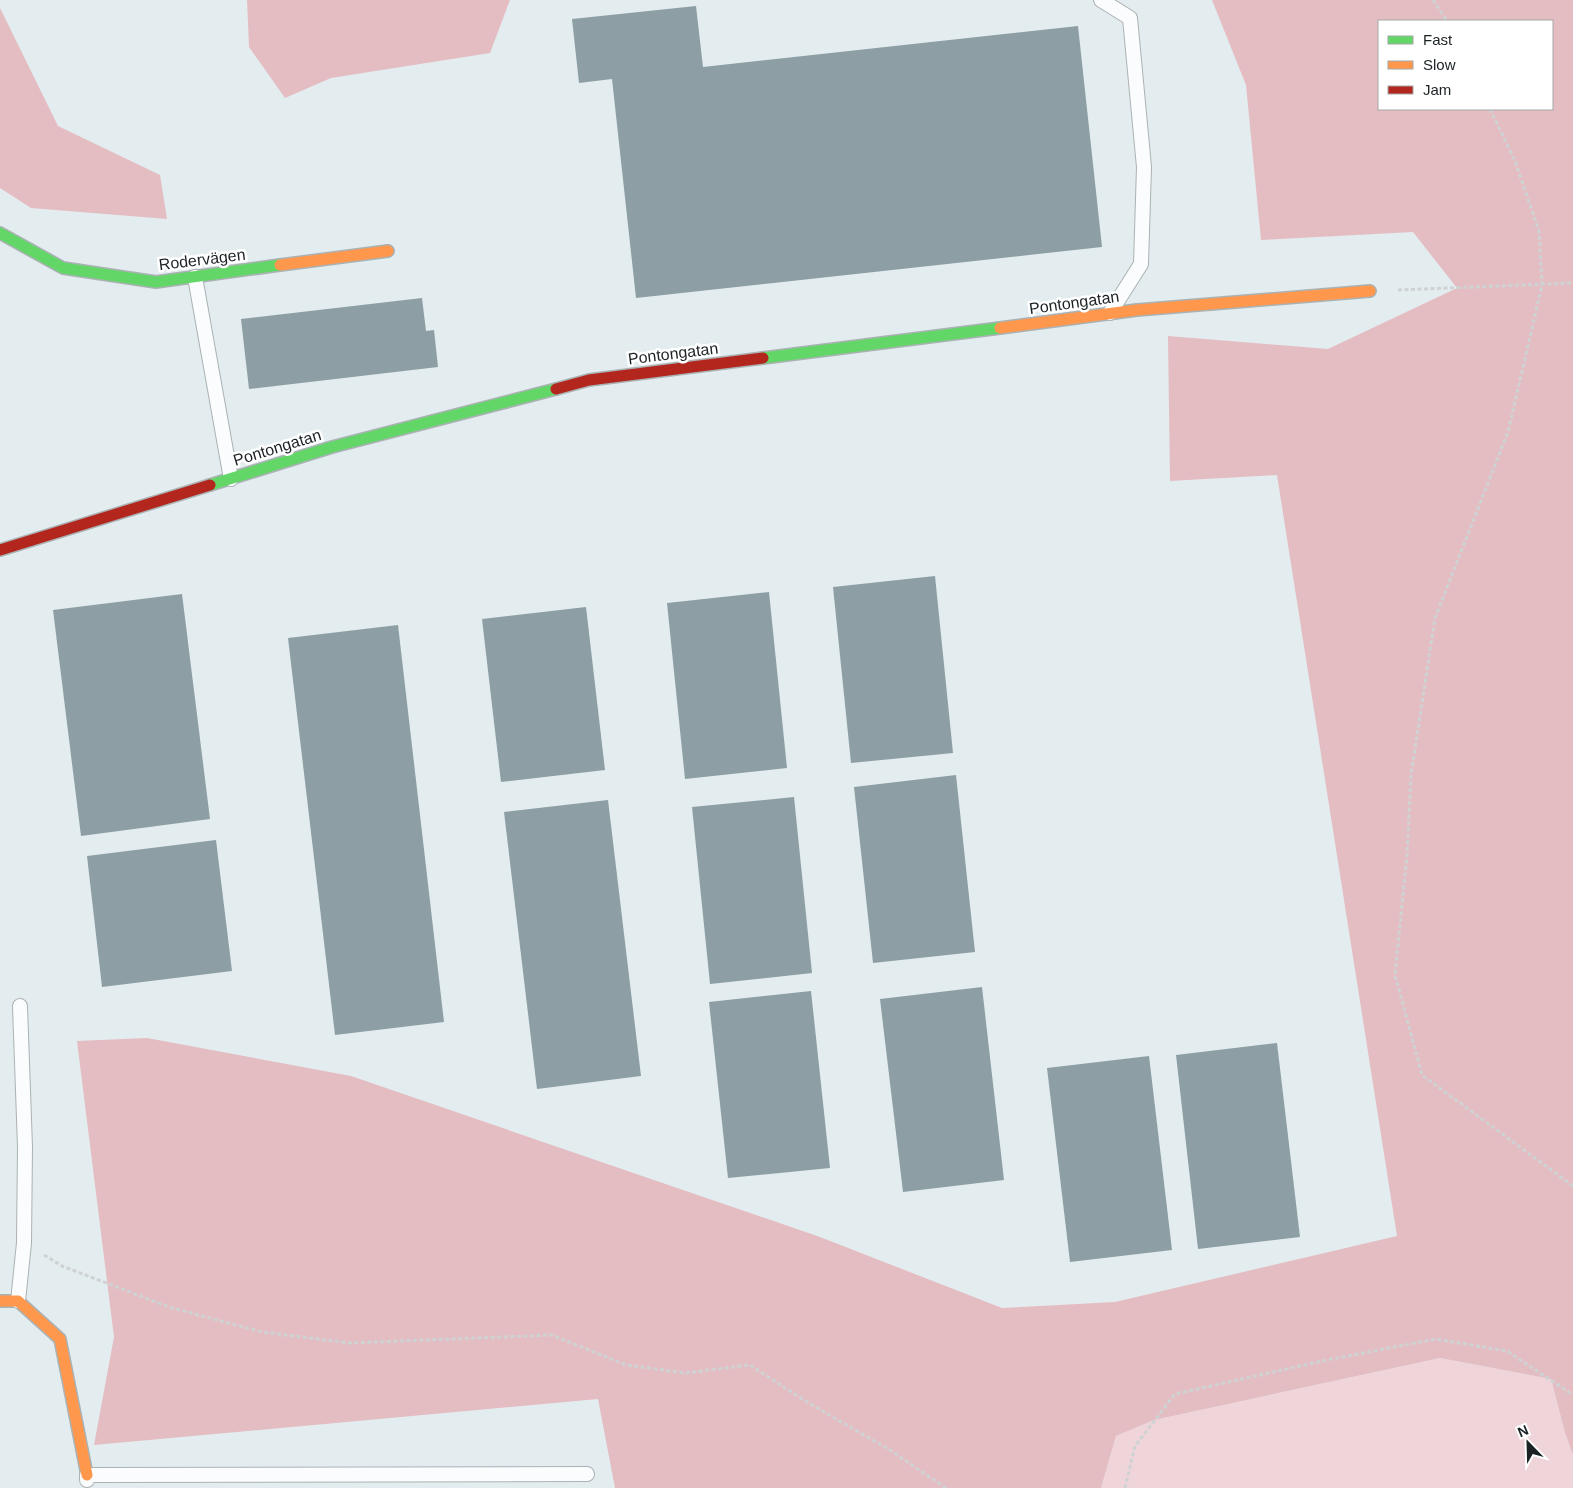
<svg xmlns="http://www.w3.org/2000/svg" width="1573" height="1488" font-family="Helvetica,sans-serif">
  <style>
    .green { fill: #efd5da }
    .forest { fill: #e4bdc3; fill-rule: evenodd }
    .building { fill: #8d9fa4 }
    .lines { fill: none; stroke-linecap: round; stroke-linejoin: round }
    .lane-casing { stroke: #abb2b4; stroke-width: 16 }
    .fast-casing { stroke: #abb2b4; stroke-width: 14 }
    .slow-casing { stroke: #abb2b4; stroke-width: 14 }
    .jam-casing { stroke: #abb2b4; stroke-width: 14 }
    .path { stroke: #cfd2d3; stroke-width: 3; stroke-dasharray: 4 2.5; stroke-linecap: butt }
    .lane { stroke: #fbfcfd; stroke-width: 14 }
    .fast { stroke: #63d668; stroke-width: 11 }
    .slow { stroke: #ff974d; stroke-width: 11 }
    .jam { stroke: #b3261e; stroke-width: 11 }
    .labels { text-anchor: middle; stroke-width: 5; stroke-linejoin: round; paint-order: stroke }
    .street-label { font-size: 16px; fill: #1b2224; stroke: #fff }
  </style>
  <rect width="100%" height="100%" fill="#e3ecef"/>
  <path class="green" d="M1440,1358l111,21 14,54 8,22v33h-472l15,-52 38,-16z"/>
  <g class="forest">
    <path d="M247,0h263l-20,53 -159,25 -46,20 -36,-51z"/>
    <path d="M1212,0h361v1455l-8,-22 -14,-54 -111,-21 -286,62 -38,16 -15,52h-486l-17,-89 -504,46 20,-108 -37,-296 70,-3 204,38 469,161 182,71 113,-6 282,-66 -120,-761 -107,6 -2,-145 160,13 129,-61 -44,-56 -152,8 -15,-155zM1379,21h173v88h-173z"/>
    <path d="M0,8l58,118 102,49 7,44 -136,-11 -31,-20z"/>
  </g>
  <g class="building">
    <path d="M696,6l7,61 375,-41 24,221 -466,51 -24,-219 -33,4 -7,-64z"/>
    <path d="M422,298l4,33 8,-1 4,37 -189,22 -8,-70z"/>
    <path d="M935,576l18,177 -102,10 -18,-176z"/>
    <path d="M769,592l18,176 -102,11 -18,-176z"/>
    <path d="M182,594l28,225 -129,17 -28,-226z"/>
    <path d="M586,607l19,163 -104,12 -19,-163z"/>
    <path d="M398,625l46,397 -109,13 -47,-397z"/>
    <path d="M956,775l19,177 -102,11 -19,-176z"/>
    <path d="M794,797l18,176 -102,11 -18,-177z"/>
    <path d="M608,800l33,276 -104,13 -33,-277z"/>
    <path d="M216,840l16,131 -130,16 -15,-131z"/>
    <path d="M982,987l22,193 -101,12 -23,-193z"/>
    <path d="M811,991l19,177 -102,10 -19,-176z"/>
    <path d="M1277,1043l23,194 -102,12 -22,-194z"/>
    <path d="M1149,1056l23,194 -102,12 -23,-194z"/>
  </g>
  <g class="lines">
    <defs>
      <g id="lane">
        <path d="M1101,0l29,18 14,149 -3,97 -31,49"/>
        <path d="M195,277l36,202"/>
        <path d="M18,1301l6,-58 1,-96 -5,-141"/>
        <path d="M87,1480v-5l500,-1"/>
      </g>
      <g id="fast">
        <path d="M0,233l63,35 93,14 124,-17"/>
        <path d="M763,358l237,-30"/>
        <path d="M210,485l122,-38 224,-58"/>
      </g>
      <g id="slow">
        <path d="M280,265l108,-14"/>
        <path d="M1000,328l137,-18 233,-19"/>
        <path d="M0,1301h18l42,38 27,136"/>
      </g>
      <g id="jam">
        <path d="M556,389l33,-9 174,-22"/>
        <path d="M0,550l210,-65"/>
      </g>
    </defs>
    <use href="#lane" class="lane-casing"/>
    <use href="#fast" class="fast-casing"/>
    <use href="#slow" class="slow-casing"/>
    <use href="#jam" class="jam-casing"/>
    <g class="path">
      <path d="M1433,0l14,21"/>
      <path d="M1490,109l25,52 24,70 3,54 -34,147 -73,186 -24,157 -4,81 -12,119 27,100 151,111"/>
      <path d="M1398,290l175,-7"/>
      <path d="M44,1255l18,11 107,41 93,25 88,11 202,-8 74,30 60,8 64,-8 57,37 83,48 56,38"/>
      <path d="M1125,1488l10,-42 40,-52 152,-34 109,-21 71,12 66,44"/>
    </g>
    <use href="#lane" class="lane"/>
    <use href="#fast" class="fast"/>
    <use href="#slow" class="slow"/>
    <use href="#jam" class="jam"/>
  </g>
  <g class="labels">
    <g class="street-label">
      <text transform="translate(202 259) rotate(-7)" y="6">Rodervägen</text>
      <text transform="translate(1074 302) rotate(-8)" y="6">Pontongatan</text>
      <text transform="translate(673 353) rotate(-7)" y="6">Pontongatan</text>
      <text transform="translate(277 447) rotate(-17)" y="6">Pontongatan</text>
    </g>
  </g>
  <rect x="1378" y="20" width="175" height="90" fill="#ffffff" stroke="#a4a7a7"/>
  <rect x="1388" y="36" width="25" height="8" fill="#63d668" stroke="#a4a7a7"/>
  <text x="1423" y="45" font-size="15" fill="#1b2224">Fast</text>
  <rect x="1388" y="61" width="25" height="8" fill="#ff974d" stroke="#a4a7a7"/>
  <text x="1423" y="70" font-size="15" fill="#1b2224">Slow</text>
  <rect x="1388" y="86" width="25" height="8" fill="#b3261e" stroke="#a4a7a7"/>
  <text x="1423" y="95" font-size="15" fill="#1b2224">Jam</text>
  <g transform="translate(1528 1443) rotate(337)" stroke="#ffffff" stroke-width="4" paint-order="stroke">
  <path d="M0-4L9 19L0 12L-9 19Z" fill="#1b2224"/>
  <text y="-8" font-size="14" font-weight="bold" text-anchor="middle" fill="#1b2224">N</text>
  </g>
</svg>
